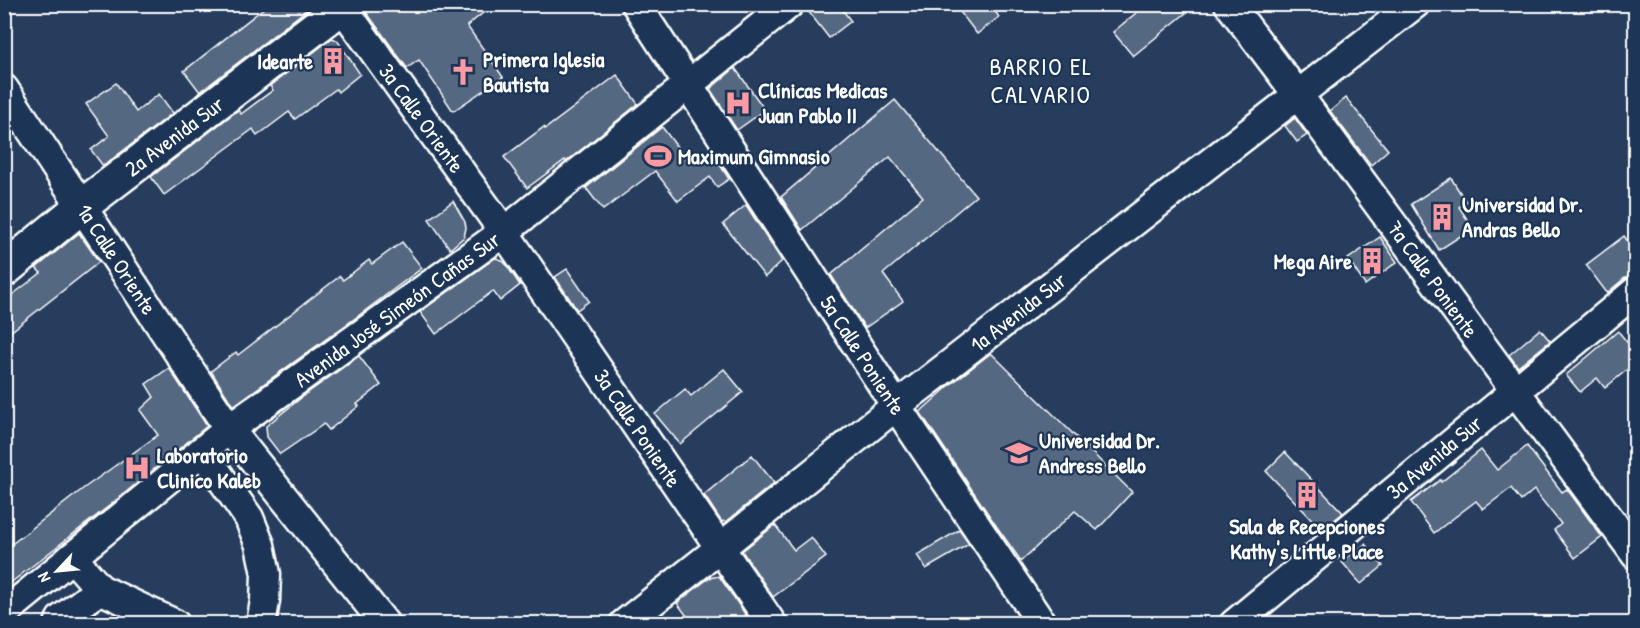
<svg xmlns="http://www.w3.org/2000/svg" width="1640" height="628" font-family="'Patrick Hand',sans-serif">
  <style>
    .building { fill: #556781; stroke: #fff; stroke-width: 1.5 }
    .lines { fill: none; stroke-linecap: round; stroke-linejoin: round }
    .minor-casing { stroke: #fff; stroke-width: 33 }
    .major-casing { stroke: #fff; stroke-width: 38 }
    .minor { stroke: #1d3557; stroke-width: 28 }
    .major { stroke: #1d3557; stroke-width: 33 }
    .labels { text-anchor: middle; stroke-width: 4.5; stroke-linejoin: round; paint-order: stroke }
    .poi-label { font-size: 22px; font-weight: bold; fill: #fff; stroke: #1d3557; text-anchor: start }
    .street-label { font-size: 22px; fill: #fff; stroke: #1d3557 }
    .neighbourhood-label { font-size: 24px; letter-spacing: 1.5px; fill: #fff; stroke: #1d3557 }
  </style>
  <rect width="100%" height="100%" fill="#263d5e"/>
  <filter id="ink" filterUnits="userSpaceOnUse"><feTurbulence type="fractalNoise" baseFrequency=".0167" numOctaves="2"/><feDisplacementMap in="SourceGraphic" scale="12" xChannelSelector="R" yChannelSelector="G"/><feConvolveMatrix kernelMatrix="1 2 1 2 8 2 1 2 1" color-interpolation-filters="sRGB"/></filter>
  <g filter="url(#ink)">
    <g class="building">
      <path d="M269,4h45l-114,88 -16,-21z"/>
      <path d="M364,4h130l-27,22 36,51 -50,34 -34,-51 -12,8 -43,-59z"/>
      <path d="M805,4h33l13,17 -22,17 -24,-31z"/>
      <path d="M954,4h36l9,13 -22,17z"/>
      <path d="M1147,4h50l-64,52 -20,-24z"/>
      <path d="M332,38l5,2 23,34 -22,18 -2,-3 -41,30 -6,-7 -32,24 -4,-7 -89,66 -13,-18 87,-67 3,4 32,-24 -3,-4z"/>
      <path d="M735,68l30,42 -28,20 -27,-41z"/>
      <path d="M617,75l21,29 -72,58 -1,-2 -38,28 -23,-31 40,-30 1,2z"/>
      <path d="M116,83l20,29 23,-18 14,19 -70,53 -12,-16 18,-14 -23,-32z"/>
      <path d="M1346,98l42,52 -17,15 -41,-54z"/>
      <path d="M895,100l81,96 -93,78 20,27 -38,27 -34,-53 92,-78 -33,-40 -88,73 -21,-33z"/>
      <path d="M1295,118l12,17 -10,7 -12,-16z"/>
      <path d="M662,127l28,37 20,-15 19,30 -12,8 -7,-10 -32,24 -23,-30 -52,39 -17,-22z"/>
      <path d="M1451,178l15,24 -7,5 14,21 -34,22 -28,-46z"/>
      <path d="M453,201l12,21 1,6 -2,9 -14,12 -21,-30z"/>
      <path d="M746,205l36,56 -17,16 -42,-53z"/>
      <path d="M79,233l20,29 -95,75v-36l37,-28 -5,-5z"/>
      <path d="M1624,236l11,15v24l-10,3 -18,15 -21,-28z"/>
      <path d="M1380,237l17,25 -32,23 -17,-26z"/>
      <path d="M402,242l20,26 -68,51 -121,87 -22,-35 25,-19 2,3 102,-79 3,4 26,-20 3,4z"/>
      <path d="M495,258l4,1 6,4 15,22 -20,16 -7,-10 -57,43 -16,-22z"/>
      <path d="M567,269l22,32 -12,9 -22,-33z"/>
      <path d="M1540,329l10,12 -32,26 -9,-12z"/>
      <path d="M1618,331l17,21v11l-30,25 -8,-10 -17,14 -14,-17z"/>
      <path d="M991,353l141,139 -35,38 -22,-19 -54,50 -24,-34 -77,-115 31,-28z"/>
      <path d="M359,356l22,29 -24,19 2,2 -30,24 -5,-6 -44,30 -13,-17 -1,-11 40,-32z"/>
      <path d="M169,368l38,58 -98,80 -105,82v-38l80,-62 74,-53 -18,-25 14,-13 -8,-13z"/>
      <path d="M724,369l19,23 -63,52 -25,-30 30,-25 6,7z"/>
      <path d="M1527,446l35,46 5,-3 35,48 -27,21 -21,-28 7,-6 -27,-34 -13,11 -10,-13 -28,21 -7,-8 -42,32 -23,-31 29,-22 1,2 40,-32 16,20z"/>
      <path d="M1285,452l58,61 -21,17 -56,-59z"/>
      <path d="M752,455l22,28 -48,39 -5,-1 -17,-26z"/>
      <path d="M775,525l19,25 17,-13 15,20 -53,40 -31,-46z"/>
      <path d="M959,530l10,14 -43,25 -9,-14z"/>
      <path d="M1365,544l18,22 -22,18 -19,-22z"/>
      <path d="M719,576l33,48h-59l-16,-21 32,-25z"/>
    </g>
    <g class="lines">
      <defs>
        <g id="minor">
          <path d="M340,4l164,228 268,392"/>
          <path d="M636,4l260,402 146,218"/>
          <path d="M1229,4l69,91 338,460"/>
          <path d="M4,89l225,340 156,195"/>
          <path d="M202,451l47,67 11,27 6,29 -1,27 -4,23"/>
          <path d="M72,557l28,32 75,35"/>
          <path d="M4,613l225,-184 275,-197 285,-228"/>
          <path d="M59,624l2,-5 39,-30"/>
          <path d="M624,624l96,-76 176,-142 519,-402"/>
          <path d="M1234,624l402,-333"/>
        </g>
        <path id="major" d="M4,270l78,-64 264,-202"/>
      </defs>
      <use href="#minor" class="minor-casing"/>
      <use href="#major" class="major-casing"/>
      <use href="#minor" class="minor"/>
      <use href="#major" class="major"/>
    </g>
  </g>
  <defs>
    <symbol id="building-bare" viewBox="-9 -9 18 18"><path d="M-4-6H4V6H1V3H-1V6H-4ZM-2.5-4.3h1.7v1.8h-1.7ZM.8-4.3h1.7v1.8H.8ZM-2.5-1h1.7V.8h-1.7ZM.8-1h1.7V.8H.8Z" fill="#ff9aa2" stroke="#1d3557" stroke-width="2.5" paint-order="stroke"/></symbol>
    <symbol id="church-bare" viewBox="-9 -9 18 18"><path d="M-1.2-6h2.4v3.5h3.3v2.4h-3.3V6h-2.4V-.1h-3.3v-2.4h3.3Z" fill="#ff9aa2" stroke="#1d3557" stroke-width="2.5" paint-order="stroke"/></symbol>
    <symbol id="hospital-bare" viewBox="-9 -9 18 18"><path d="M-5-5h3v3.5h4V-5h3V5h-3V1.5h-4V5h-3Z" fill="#ff9aa2" stroke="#1d3557" stroke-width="2.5" paint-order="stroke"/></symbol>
    <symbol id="stadium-bare" viewBox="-9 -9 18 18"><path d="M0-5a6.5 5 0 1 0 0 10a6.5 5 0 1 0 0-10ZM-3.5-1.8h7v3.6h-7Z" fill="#ff9aa2" stroke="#1d3557" stroke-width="2.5" paint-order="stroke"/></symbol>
    <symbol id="university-bare" viewBox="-9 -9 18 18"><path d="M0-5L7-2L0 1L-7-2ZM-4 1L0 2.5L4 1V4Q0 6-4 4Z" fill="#ff9aa2" stroke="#1d3557" stroke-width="2.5" paint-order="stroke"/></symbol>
  </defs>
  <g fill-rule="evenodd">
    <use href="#building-bare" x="314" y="42" width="38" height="38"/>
    <use href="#church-bare" x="444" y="53" width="38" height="38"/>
    <use href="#hospital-bare" x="719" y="84" width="38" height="38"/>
    <use href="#stadium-bare" x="639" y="137" width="38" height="38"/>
    <use href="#building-bare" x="1423" y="198" width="38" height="38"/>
    <use href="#building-bare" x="1353" y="242" width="38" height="38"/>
    <use href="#university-bare" x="1000" y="434" width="38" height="38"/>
    <use href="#hospital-bare" x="118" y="449" width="38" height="38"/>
    <use href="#building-bare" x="1288" y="476" width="38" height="38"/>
  </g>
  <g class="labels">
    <g class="poi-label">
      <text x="483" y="67">Primera Iglesia<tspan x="483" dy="25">Bautista</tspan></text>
      <text x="313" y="69" text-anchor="end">Idearte</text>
      <text x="758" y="98">Clínicas Medicas<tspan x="758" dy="25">Juan Pablo II</tspan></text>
      <text x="678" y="164">Maximum Gimnasio</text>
      <text x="1462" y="212">Universidad Dr.<tspan x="1462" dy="25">Andras Bello</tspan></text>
      <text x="1352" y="269" text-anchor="end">Mega Aire</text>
      <text x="1039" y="448">Universidad Dr.<tspan x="1039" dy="25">Andress Bello</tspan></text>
      <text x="157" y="463">Laboratorio<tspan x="157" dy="25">Clinico Kaleb</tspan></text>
      <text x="1307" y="534" text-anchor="middle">Sala de Recepciones<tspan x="1307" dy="25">Kathy's Little Place</tspan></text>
    </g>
    <g class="street-label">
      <text transform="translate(422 118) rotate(54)" y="8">3a Calle Oriente</text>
      <text transform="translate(174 136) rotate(-37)" y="8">2a Avenida Sur</text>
      <text transform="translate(117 259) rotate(57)" y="8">1a Calle Oriente</text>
      <text transform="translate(1433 279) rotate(54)" y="8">7a Calle Poniente</text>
      <text transform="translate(397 309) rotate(-36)" y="8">Avenida José Simeón Cañas Sur</text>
      <text transform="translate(1018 312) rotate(-38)" y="8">1a Avenida Sur</text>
      <text transform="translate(863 355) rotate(57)" y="8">5a Calle Poniente</text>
      <text transform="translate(638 428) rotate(56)" y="8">3a Calle Poniente</text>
      <text transform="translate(1434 457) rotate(-40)" y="8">3a Avenida Sur</text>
    </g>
    <g class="neighbourhood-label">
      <text x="1041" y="75">BARRIO EL<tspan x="1041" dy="28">CALVARIO</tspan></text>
    </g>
  </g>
  <rect width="1640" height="628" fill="none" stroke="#1d3557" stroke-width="24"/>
  <rect x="12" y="12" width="1616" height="604" fill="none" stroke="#fff" stroke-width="2" filter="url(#ink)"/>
  <g transform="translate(57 571) rotate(244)" stroke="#1d3557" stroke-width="4.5" paint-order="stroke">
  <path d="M0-4.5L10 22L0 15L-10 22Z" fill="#ffffff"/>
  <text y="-9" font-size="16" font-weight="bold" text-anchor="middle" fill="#ffffff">N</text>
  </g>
</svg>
